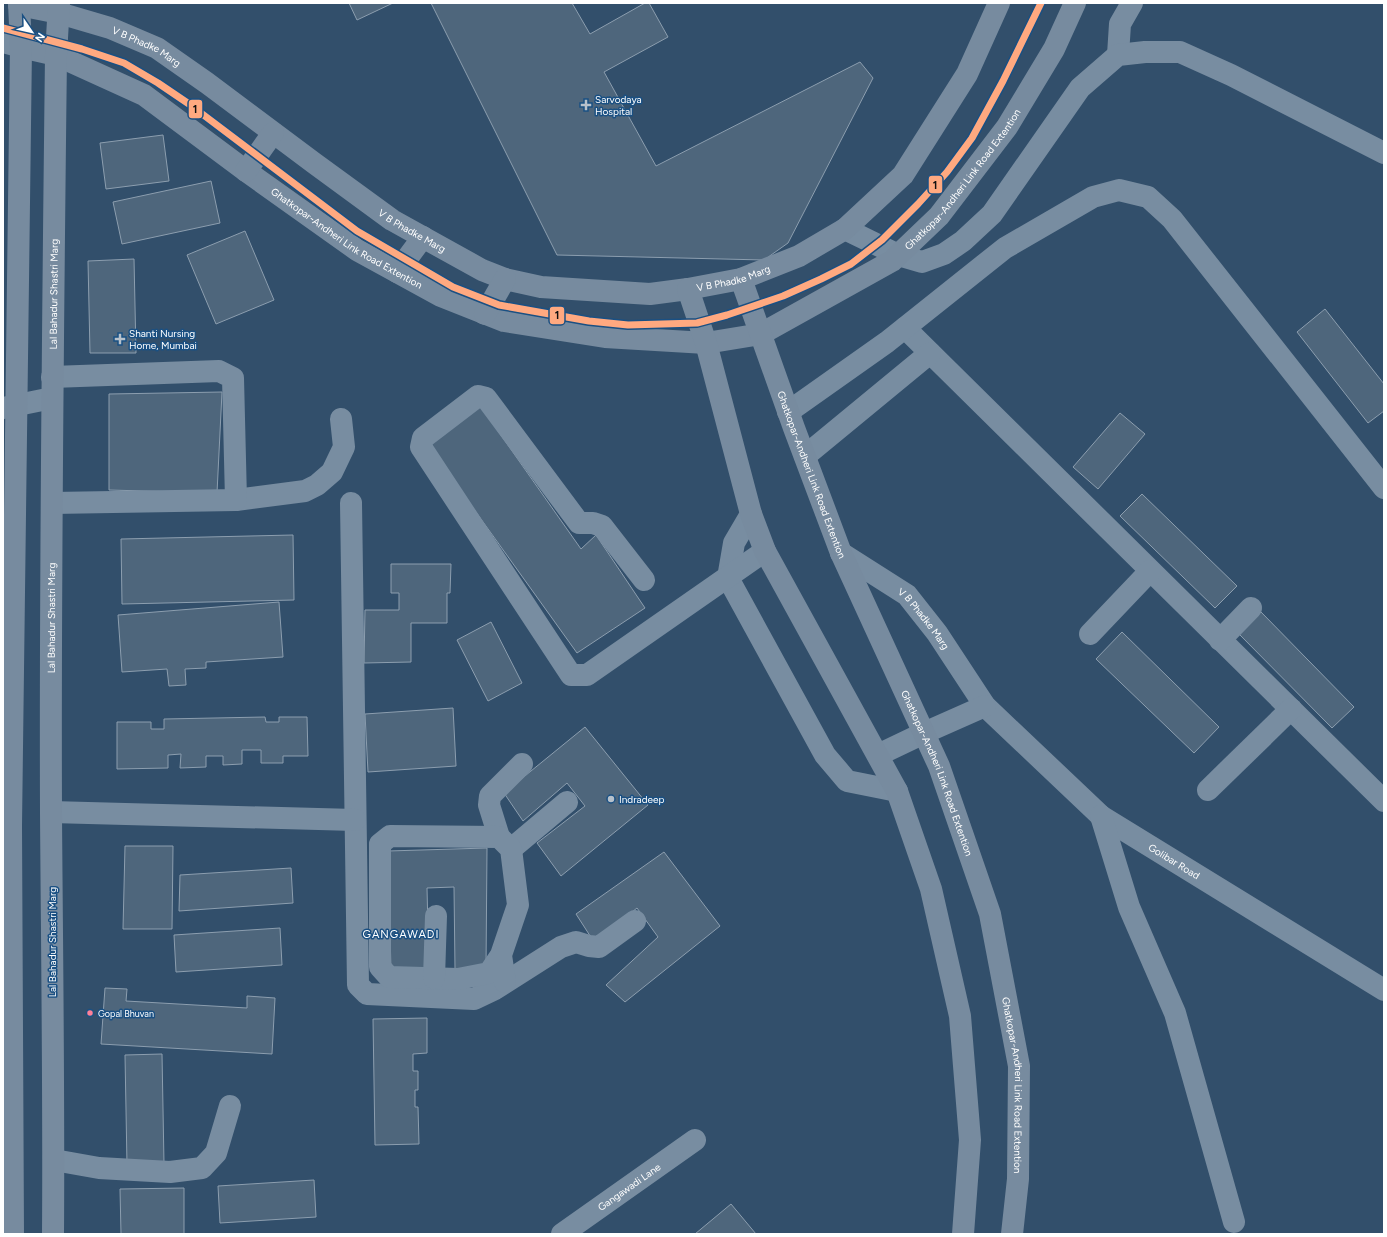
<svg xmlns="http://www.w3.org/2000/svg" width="1387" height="1237" font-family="Figtree,sans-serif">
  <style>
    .building { fill: #4e667c; stroke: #8c9eaf }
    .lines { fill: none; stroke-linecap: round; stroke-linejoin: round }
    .minor { stroke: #788da1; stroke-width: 22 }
    .major { stroke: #778b9f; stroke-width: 22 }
    .metro-1-casing { stroke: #1a5083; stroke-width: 10 }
    .metro-1 { stroke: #ffa980; stroke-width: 7 }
    .poi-dot { fill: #b7c1cb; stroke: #1a5083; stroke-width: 1.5 }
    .bus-dot { fill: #ff8098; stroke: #1a5083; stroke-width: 1.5 }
    .labels { text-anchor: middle; stroke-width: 3; stroke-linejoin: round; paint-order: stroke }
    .bus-label { font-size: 9px; fill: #fff; stroke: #1a5083; text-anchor: start }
    .street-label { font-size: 10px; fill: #fff; stroke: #1a5083 }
    .poi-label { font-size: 10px; fill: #fff; stroke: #1a5083; text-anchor: start }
    .neighbourhood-label { font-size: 11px; letter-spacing: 1px; fill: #fff; stroke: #1a5083 }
    .line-badge { stroke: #1a5083; stroke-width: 1.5 }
    .pale-badge-label { font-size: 11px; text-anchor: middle; font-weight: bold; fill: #111 }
  </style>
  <rect width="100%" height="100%" fill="#324f6b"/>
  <g class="building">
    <path d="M349,3h44l-36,17z"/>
    <path d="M431,3h141l18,31 55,-31h4l19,34 -64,35 52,94 204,-104 13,16 -85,165 -24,17 -207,-5z"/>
    <path d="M163,135l6,46 -63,8 -6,-46z"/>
    <path d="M211,181l9,42 -98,21 -9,-42z"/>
    <path d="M245,231l29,69 -58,24 -29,-69z"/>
    <path d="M134,259l2,94h-46l-2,-92z"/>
    <path d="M1325,309l59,75v27l-16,12 -71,-91z"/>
    <path d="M222,392l-5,101 -108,-3v-96z"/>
    <path d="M479,404l102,145 15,-14 49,73 -68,45 -152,-212z"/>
    <path d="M1120,413l25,21 -47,55 -25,-22z"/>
    <path d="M1142,494l95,92 -22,22 -95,-92z"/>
    <path d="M293,535l1,65 -172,4 -1,-65z"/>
    <path d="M391,564h60l-1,29h-3v30h-36v39l-47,1 1,-53h34v-17h-8z"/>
    <path d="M279,602l4,55 -77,5v6l-21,1 1,16 -17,1 -2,-17 -45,3 -4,-57z"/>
    <path d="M1261,612l93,95 -22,21 -93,-94z"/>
    <path d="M491,622l31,61 -34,18 -31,-61z"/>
    <path d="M1122,632l97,95 -25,26 -98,-94z"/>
    <path d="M453,708l3,58 -88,6 -3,-58z"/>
    <path d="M265,717l1,5h13v-5h28l1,39h-25v7h-22v-13h-19v14l-19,1v-9h-17v11l-26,1 1,-14 -13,1v13l-51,1v-47h34v7h13v-10z"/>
    <path d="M585,727l63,78 -87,71 -24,-33 48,-37 -18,-23 -44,38 -19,-28z"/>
    <path d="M125,846h48l-1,83h-49z"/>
    <path d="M487,848l-1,120 -31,1 -1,-82 -27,1 2,82 -38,1 -3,-120z"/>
    <path d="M664,852l56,74 -95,76 -19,-17 52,-48 -21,-29 -43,34 -18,-28z"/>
    <path d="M291,868l2,35 -114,8 1,-36z"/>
    <path d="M280,928l2,37 -106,7 -2,-37z"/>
    <path d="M105,988l22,1 -1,12 121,7v-12l28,2 -3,56 -171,-10z"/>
    <path d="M427,1018v35l-14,1v17h5v19h-3v17h3l1,37 -44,1 -2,-126z"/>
    <path d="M162,1054l2,110 -37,1 -2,-110z"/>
    <path d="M314,1180l2,37 -96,6 -2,-37z"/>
    <path d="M184,1188v46h-63l-1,-45z"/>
    <path d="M731,1204l25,30h-61z"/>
  </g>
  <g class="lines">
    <g class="minor">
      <path d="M3,42l18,5"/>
      <path d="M1118,55l2,-31 12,-21"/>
      <path d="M845,229l53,26 24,7 22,-8 19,-13 29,-27 88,-126 38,-33 27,-3h35l51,23 153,78"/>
      <path d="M905,328l479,473"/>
      <path d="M3,408l49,-10"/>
      <path d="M788,412l99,-70 118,-94 88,-51 26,-7 29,7 24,22 212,269"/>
      <path d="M805,456l125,-103"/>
      <path d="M236,500l69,-9 12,-6 15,-13 12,-25 -3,-28"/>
      <path d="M52,503l184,-3 -3,-122 -14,-7 -167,6"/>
      <path d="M351,503l7,482 9,9 107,5 21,-10 66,-42 15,-5 13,4 10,1 36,-26"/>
      <path d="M751,514l-17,29 -6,35 97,177 22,26 50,10"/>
      <path id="s1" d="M841,553l66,42 30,38 48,73 116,110 283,174"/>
      <path d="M644,580l-42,-54 -9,-3h-14l-93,-125 -8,-2 -55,42 -2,9 150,228h16l178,-124"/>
      <path d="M1090,634l60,-63"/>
      <path d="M1220,640l31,-32"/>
      <path d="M878,755l46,-22 61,-27"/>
      <path d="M1208,790l83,-81"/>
      <path d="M51,812l304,8"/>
      <path d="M1101,816l28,91 46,106 59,209"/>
      <path d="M499,837l-10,-32 1,-9 32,-32"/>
      <path d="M511,849l56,-47"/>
      <path d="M501,955l-12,18 -31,6 -69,-2 -9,-10v-123l10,-8 109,1 12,12 7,56 -17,50 4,27"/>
      <path d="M434,978l2,-62"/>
      <path d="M54,1160l45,8 71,4 32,-4 14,-15 14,-47"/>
      <path id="s2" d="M562,1234l133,-94"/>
    </g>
    <g class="major">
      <path id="s3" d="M19,5l40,8 51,15 47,20 50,35 107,80 78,57 90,50 23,9 36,8 109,7 38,-5 53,-10 58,-23 46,-27 58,-54 64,-101 32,-71"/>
      <path id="s4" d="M21,47l35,8 88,40 102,76 111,79 84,46 63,25 101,16 101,6 55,-9 131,-73 47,-45 68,-89 47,-78 21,-46"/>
      <path d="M246,171l27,-38"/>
      <path d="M397,272l26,-35"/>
      <path id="s5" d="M741,279l53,149 47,125 98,213 51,148 29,152 -1,113 -6,55"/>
      <path d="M688,289l18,54 45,171 14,37 132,240 34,98 29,127 10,124 -7,94"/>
      <path d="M485,314l20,-35"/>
      <path d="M13,1234l-2,-408 10,-779 -2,-44"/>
      <path id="s6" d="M53,1234c1,-140 -1,-280 -2,-421 -1,-252 2,-505 5,-758l3,-52"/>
    </g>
    <defs>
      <path id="metro-1" d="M3,28l79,21 42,14 34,20 31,21 168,127 96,56 46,18 90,16 39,4 69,-2 30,-8 56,-19 38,-17 30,-15 31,-24 36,-36 29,-32 25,-34 31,-57 38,-78"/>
    </defs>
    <use href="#metro-1" class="metro-1-casing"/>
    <use href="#metro-1" class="metro-1"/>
  </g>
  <g class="poi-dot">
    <path d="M584 99h4v4h4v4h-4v4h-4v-4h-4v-4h4z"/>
    <path d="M118 333h4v4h4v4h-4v4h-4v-4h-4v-4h4z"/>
    <circle cx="611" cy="799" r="4"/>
  </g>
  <circle class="bus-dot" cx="90" cy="1013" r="3.5"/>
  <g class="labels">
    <g class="bus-label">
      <text x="98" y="1017">Gopal Bhuvan</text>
    </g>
    <g class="street-label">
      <text dy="4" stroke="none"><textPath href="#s3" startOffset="135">V B Phadke Marg</textPath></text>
      <text dy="4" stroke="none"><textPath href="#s4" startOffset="1077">Ghatkopar-Andheri Link Road Extention</textPath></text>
      <text dy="4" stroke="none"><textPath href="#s3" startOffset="459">V B Phadke Marg</textPath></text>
      <text dy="4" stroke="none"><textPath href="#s4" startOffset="381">Ghatkopar-Andheri Link Road Extention</textPath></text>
      <text dy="4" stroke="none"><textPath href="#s3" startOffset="795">V B Phadke Marg</textPath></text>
      <text dy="4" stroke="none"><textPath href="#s6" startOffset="940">Lal Bahadur Shastri Marg</textPath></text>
      <text dy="4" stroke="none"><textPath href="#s5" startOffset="208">Ghatkopar-Andheri Link Road Extention</textPath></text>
      <text dy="4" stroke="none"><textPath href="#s6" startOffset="616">Lal Bahadur Shastri Marg</textPath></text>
      <text dy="4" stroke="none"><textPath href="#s1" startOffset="107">V B Phadke Marg</textPath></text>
      <text dy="4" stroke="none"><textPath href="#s5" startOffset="532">Ghatkopar-Andheri Link Road Extention</textPath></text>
      <text dy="4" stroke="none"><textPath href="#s1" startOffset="460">Golibar Road</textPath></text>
      <text transform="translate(52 942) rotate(-90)" y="4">Lal Bahadur Shastri Marg</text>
      <text dy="4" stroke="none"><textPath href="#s5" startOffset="856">Ghatkopar-Andheri Link Road Extention</textPath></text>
      <text dy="4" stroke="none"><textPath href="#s2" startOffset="82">Gangawadi Lane</textPath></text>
    </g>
    <g class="poi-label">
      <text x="595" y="103">Sarvodaya<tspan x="595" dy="12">Hospital</tspan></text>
      <text x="129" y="337">Shanti Nursing<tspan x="129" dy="12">Home, Mumbai</tspan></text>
      <text x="619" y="803">Indradeep</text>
    </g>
    <g class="neighbourhood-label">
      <text x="401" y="938">GANGAWADI</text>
    </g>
  </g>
  <g class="line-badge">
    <rect x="188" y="99" width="15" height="20" rx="4" fill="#ffa980"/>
    <rect x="928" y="175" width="15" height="19" rx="4" fill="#ffa980"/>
    <rect x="549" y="306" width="16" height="19" rx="4" fill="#ffa980"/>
  </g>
  <g class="pale-badge-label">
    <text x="195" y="113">1</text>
    <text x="935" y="189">1</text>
    <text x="557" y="319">1</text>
  </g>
  <rect width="1387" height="1237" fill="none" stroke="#ffffff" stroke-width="8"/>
  <g transform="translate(32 32) rotate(124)" stroke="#1a5083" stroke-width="3" paint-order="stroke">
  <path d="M0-3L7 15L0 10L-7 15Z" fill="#ffffff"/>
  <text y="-6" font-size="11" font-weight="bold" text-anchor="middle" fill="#ffffff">N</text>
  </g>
</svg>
